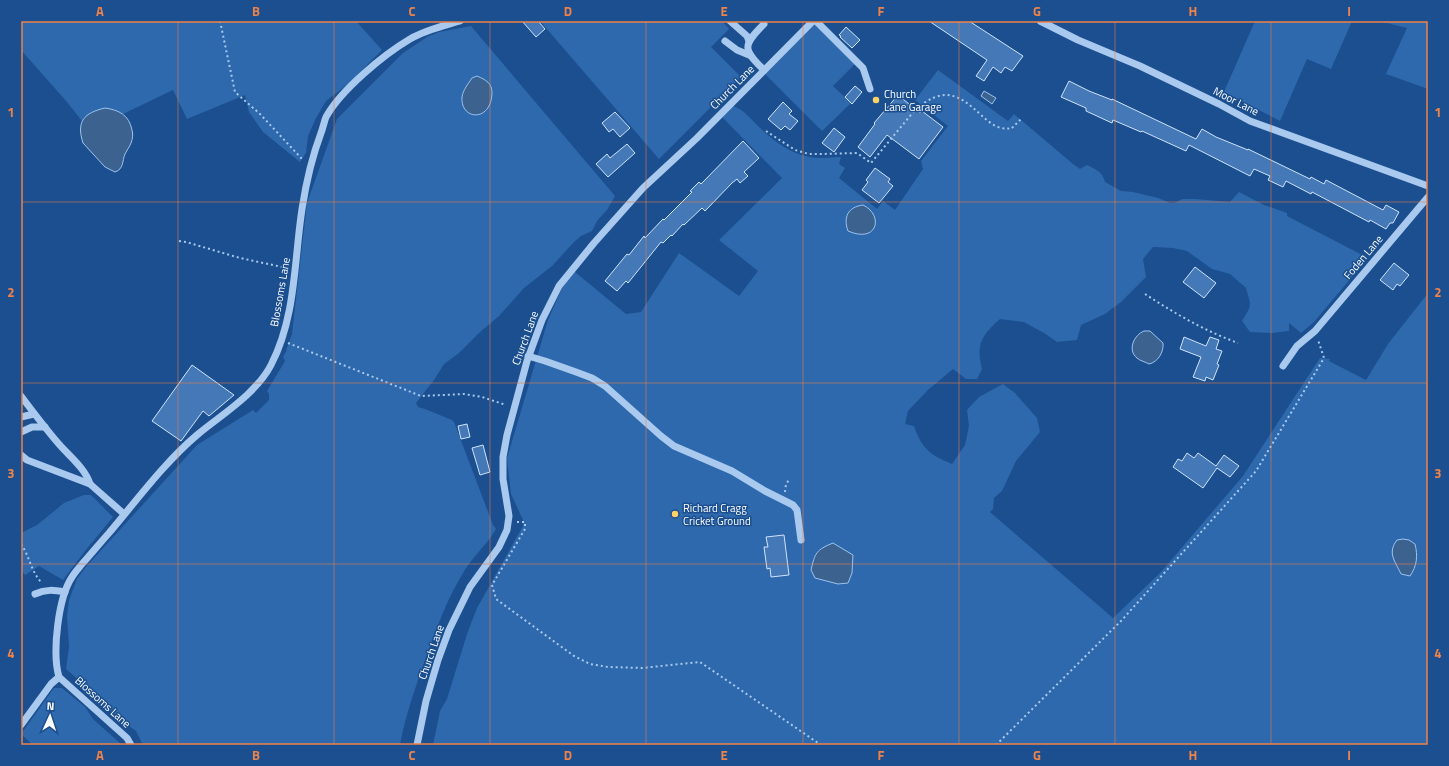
<svg xmlns="http://www.w3.org/2000/svg" width="1449" height="766" font-family="'Titillium Web',sans-serif">
  <style>
    .green { fill: #2e69ad }
    .water { fill: #3c6290; stroke: #9cc4f0 }
    .building { fill: #4478b7; stroke: #cfe3fa }
    .lines { fill: none; stroke-linecap: round; stroke-linejoin: round }
    .path { stroke: #a9c9ee; stroke-width: 2; stroke-dasharray: 2 3; stroke-linecap: butt }
    .minor { stroke: #a9c9ee; stroke-width: 7 }
    .grid { fill: none; stroke: #ee8249; stroke-width: 1; stroke-opacity: 0.55 }
    .poi-dot { fill: #ffd166; stroke: #1b4f8f; stroke-width: 1.5 }
    .labels { text-anchor: middle; stroke-width: 3; stroke-linejoin: round; paint-order: stroke }
    .street-label { font-size: 11px; fill: #fff; stroke: #1b4f8f }
    .poi-label { font-size: 11px; fill: #fff; stroke: #1b4f8f; text-anchor: start }
    .neatline { fill: none; stroke: #ee8249; stroke-width: 1.5 }
    .grid-label { font-size: 13px; text-anchor: middle; font-weight: bold; fill: #ee8249 }
  </style>
  <rect width="100%" height="100%" fill="#1b4f8f"/>
  <g class="green">
    <path d="M21,21h335l26,29 -34,34 -22,17 -10,17 -8,18 -2,17 -6,9 -37,-30 -14,-20 -4,-17 -58,24 -14,-29 -50,24 -8,-4 -31,7 -2,4 -15,-19 -46,-52z"/>
    <path d="M540,21h182l7,8 -18,18 30,30 -82,82z"/>
    <path d="M1255,21h97l-21,48 -24,-10 -27,62 -56,-29z"/>
    <path d="M1379,21h49v68l-42,-15 21,-46z"/>
    <path d="M815,24l41,39 -23,23 18,17 -29,28 -57,-57z"/>
    <path d="M471,26l144,170 -8,14 -10,11 -5,10 -11,5 -7,6 -22,24 -28,22 -25,28 -20,17 -20,20 -15,11 -10,16 -18,23 2,4 7,2 27,11 2,2 39,103 3,4c-9,16 -24,28 -33,44 -17,28 -28,59 -39,90 -9,26 -19,54 -24,82h-257l-7,-14 -19,-14 -29,-29 -22,-19 3,-22 -2,-31 2,-16 8,-21 8,-11 112,-123 56,-35 3,3 13,-13v-6l-2,-3 18,-30 -2,-4 4,-7h-1l6,-16 15,-131 30,-84 66,-66 24,-16 12,-5z"/>
    <path d="M938,70l70,51 6,-7 59,50 7,5 7,-4c8,4 16,7 18,17l16,9 12,1 25,6 12,5h5l7,-4h13l35,3 9,-10 25,13 23,8v3l81,42 -54,64 -13,11 -12,-10v8l-17,2 -22,-1 -8,-11 7,-12 1,-6 -4,-15 -16,-14 -18,-5 -25,-18 -14,-3 -20,-1 -10,12 3,18 -25,25 -16,12 -24,11 -4,15 -20,2 -13,-9 -20,-11 -24,-3c-19,17 -24,25 -18,50l-5,10h-11l-13,-10 -25,21 -20,21 -3,13 9,2c8,23 16,29 38,38l13,-19 4,-19 -2,-16 12,-13 24,-13 12,9 22,25 3,14 -24,29 -14,30 -8,7 -1,11 -3,3 123,106 48,-46 82,-96 77,-118 10,1 -1,2 37,19 22,-36 40,-51v452h-995l7,-34 7,-12 20,-65 10,-26 46,-82v-6l-12,-26 -4,-36 41,-138 15,-34 12,-14 51,42 15,-2 38,-59 60,43 19,-25 -39,-31 63,-62 -60,-61 11,-11c10,3 17,12 24,19 17,17 38,33 63,33 7,0 14,-1 21,-1l-2,7 6,4 -6,10 38,31 6,-8 12,9 28,-41 -2,-8 27,-35 -33,-26z"/>
    <path d="M84,495h7l22,22 -28,34 -22,29 -24,-14 -14,9 -4,-5v-37l16,-8 27,-22z"/>
    <path d="M54,688h8l23,19 8,12 29,26h-89l-12,-11z"/>
  </g>
  <g class="water">
    <path d="M477,76c9,4 15,7 15,17 -1,30 -32,27 -30,4 1,-7 6,-13 10,-19z"/>
    <path d="M984,91l12,7 -4,6 -11,-8z"/>
    <path d="M105,108c14,2 24,7 27,22 1,4 1,8 -1,13 -1,3 -4,7 -6,11 -3,7 -1,15 -10,18l-10,-5 -22,-24c-7,-22 1,-30 22,-35z"/>
    <path d="M863,205c21,10 15,39 -15,26 -5,-14 0,-24 15,-26z"/>
    <path d="M1144,331h6l13,12c1,9 -5,19 -14,21 -3,-2 -9,-3 -12,-6 -10,-8 -3,-23 7,-27z"/>
    <path d="M1403,539l6,1 6,4c3,12 2,22 -5,32l-9,-2c-6,-13 -14,-21 -4,-34z"/>
    <path d="M833,543l20,12 -1,18 -4,10 -10,1 -23,-6 -4,-8c4,-17 5,-20 22,-27z"/>
  </g>
  <g class="building">
    <path d="M522,21h16l7,8 -9,8z"/>
    <path d="M929,21h40l54,35 -11,15 -7,-4 -4,6 -8,-6 -9,14 -8,-5 11,-16z"/>
    <path d="M846,27l14,13 -8,8 -12,-11 1,-1 -2,-1z"/>
    <path d="M1069,81l20,10 23,9v-1l84,40 6,-10 14,8 32,13v-1l62,30 1,-2 13,7 2,-4 57,30 3,-5 13,7 -6,11h-3l-4,6 -16,-9 -1,2 -57,-30 -1,2 -25,-13 -3,6 -15,-7 2,-4 -16,-7 -4,7 -61,-31 -3,6 -44,-20 -1,1 -28,-12 -1,3 -26,-12v-3l-25,-11z"/>
    <path d="M855,86l7,6 -10,12 -7,-7z"/>
    <path d="M898,95l22,18 2,-2 21,16 -24,32 -32,-24 -17,22 -12,-10 17,-23 -1,-1z"/>
    <path d="M783,102l9,9 -3,3 9,7 -8,9 -5,-4 -4,4 -13,-11z"/>
    <path d="M615,112l15,16 -10,9 -7,-8 -4,3 -7,-9z"/>
    <path d="M834,128l11,9 -11,15 -12,-9z"/>
    <path d="M743,141l16,17 -15,14 4,4 -8,7 -3,-4 -5,4 -27,28 -3,-3 -18,17 -1,-1 -11,12 -1,-1 -8,8 -2,-1 -33,41 -2,-2 -9,10 -12,-10 22,-27 2,1 15,-19 1,2 18,-19 1,1 28,-28 -2,-1 9,-9 2,2z"/>
    <path d="M627,144l8,9 -27,24 -12,-13 11,-10 3,4z"/>
    <path d="M875,168l15,11 -2,3 5,4 -14,17 -17,-13 6,-8 -2,-2z"/>
    <path d="M1394,263l15,12 -9,11 -3,-2 -4,6 -13,-10z"/>
    <path d="M1195,267l21,16 -12,15 -21,-16z"/>
    <path d="M1184,337l22,9 4,-9 9,3 -3,9 6,2 -5,13 2,1 -6,15 -7,-3 -1,4 -12,-4 8,-20 -21,-8z"/>
    <path d="M192,365l42,30 -25,21 -6,-5 -22,30 -29,-20z"/>
    <path d="M467,424l3,13 -9,2 -3,-13z"/>
    <path d="M483,445l7,27 -10,3 -8,-27z"/>
    <path d="M1187,453l7,5 4,-5 18,13 8,-11 15,11 -9,11 -13,-9 -14,20 -30,-21 5,-8 4,2z"/>
    <path d="M784,535l5,40 -18,2 -1,-9 -3,1 -3,-22h4l-2,-10z"/>
  </g>
  <g class="lines">
    <g class="path">
      <path d="M220,21l15,71 25,22 43,46"/>
      <path d="M766,131l29,19 14,4h13l35,-1 14,10 44,-53c27,-23 42,-18 66,5 6,5 13,12 21,13 3,1 6,0 9,1l10,-10"/>
      <path d="M179,241l7,1 54,16 47,10"/>
      <path d="M1145,294c29,19 60,37 93,49"/>
      <path d="M288,343l133,53 43,-2 18,3 24,8"/>
      <path d="M785,492l1,-8 3,-4"/>
      <path d="M517,522h8v7l-33,56 4,14 78,57 16,8 18,3 34,1 58,-6 121,83"/>
      <path d="M21,544c9,13 10,28 21,39"/>
      <path d="M996,745l125,-124 135,-150 68,-113 -6,-18"/>
      <path d="M1113,745l3,-1"/>
    </g>
    <g class="minor">
      <path d="M730,21l17,15 2,5"/>
      <path d="M816,21l47,47 7,21"/>
      <path d="M1040,21l38,19 62,26 79,38 31,17 178,65"/>
      <path d="M725,41l12,9 12,5"/>
      <path d="M764,70c-22,-21 -21,-25 0,-46"/>
      <path d="M528,356l17,5 31,11 16,6 13,8 56,50 13,10 58,25 33,20 28,14 4,5 4,30"/>
      <path d="M1283,366l14,-20 18,-15 113,-134"/>
      <path d="M21,396c12,16 24,32 37,47 11,13 27,25 32,41l34,30"/>
      <path d="M21,417l13,-3"/>
      <path d="M21,432l11,-5h13"/>
      <path d="M21,455l6,5 63,24"/>
      <path d="M35,594c11,-5 19,-4 30,-2"/>
      <path d="M21,725l30,-41 8,-7"/>
      <path d="M131,745l-4,-7 -68,-61c-7,-24 -1,-79 13,-100 3,-5 7,-9 10,-13 9,-10 18,-21 27,-31 28,-33 55,-70 88,-98 24,-20 59,-41 74,-70 25,-48 23,-104 31,-156 4,-26 10,-52 19,-76 2,-5 3,-11 5,-16 15,-27 57,-62 84,-78 15,-9 33,-13 50,-18"/>
      <path d="M417,745l9,-44 12,-41 11,-30 21,-43 29,-40 8,-17 2,-14 -6,-37v-22l4,-22 20,-74 15,-41 17,-34 35,-43 49,-55 54,-50 116,-117"/>
    </g>
  </g>
  <path class="grid" d="M178,21v724M334,21v724M490,21v724M646,21v724M803,21v724M959,21v724M1115,21v724M1271,21v724M21,202h1407M21,383h1407M21,564h1407"/>
  <g class="poi-dot">
    <circle cx="876" cy="100" r="4"/>
    <circle cx="675" cy="514" r="4"/>
  </g>
  <g class="labels">
    <g class="street-label">
      <text transform="translate(732 87) rotate(-45)" y="4">Church Lane</text>
      <text transform="translate(1236 101) rotate(27)" y="4">Moor Lane</text>
      <text transform="translate(1363 257) rotate(-50)" y="4">Foden Lane</text>
      <text transform="translate(280 292) rotate(-80)" y="4">Blossoms Lane</text>
      <text transform="translate(525 338) rotate(-70)" y="4">Church Lane</text>
      <text transform="translate(431 652) rotate(-71)" y="4">Church Lane</text>
      <text transform="translate(103 702) rotate(42)" y="4">Blossoms Lane</text>
    </g>
    <g class="poi-label">
      <text x="884" y="98">Church<tspan x="884" dy="13">Lane Garage</tspan></text>
      <text x="683" y="512">Richard Cragg<tspan x="683" dy="13">Cricket Ground</tspan></text>
    </g>
  </g>
  <rect width="1449" height="766" fill="none" stroke="#1b4f8f" stroke-width="44"/>
  <g transform="translate(50 716) rotate(3)" stroke="#1b4f8f" stroke-width="3" paint-order="stroke">
  <path d="M0-3L7 15L0 10L-7 15Z" fill="#ffffff"/>
  <text y="-6" font-size="11" font-weight="bold" text-anchor="middle" fill="#ffffff">N</text>
  </g>
  <rect x="22" y="22" width="1405" height="722" class="neatline"/>
  <g class="grid-label">
    <text x="100" y="16">A</text>
    <text x="256" y="16">B</text>
    <text x="412" y="16">C</text>
    <text x="568" y="16">D</text>
    <text x="724" y="16">E</text>
    <text x="881" y="16">F</text>
    <text x="1037" y="16">G</text>
    <text x="1193" y="16">H</text>
    <text x="1349" y="16">I</text>
    <text x="11" y="117">1</text>
    <text x="1438" y="117">1</text>
    <text x="11" y="297">2</text>
    <text x="1438" y="297">2</text>
    <text x="11" y="478">3</text>
    <text x="1438" y="478">3</text>
    <text x="11" y="658">4</text>
    <text x="1438" y="658">4</text>
    <text x="100" y="760">A</text>
    <text x="256" y="760">B</text>
    <text x="412" y="760">C</text>
    <text x="568" y="760">D</text>
    <text x="724" y="760">E</text>
    <text x="881" y="760">F</text>
    <text x="1037" y="760">G</text>
    <text x="1193" y="760">H</text>
    <text x="1349" y="760">I</text>
  </g>
</svg>
